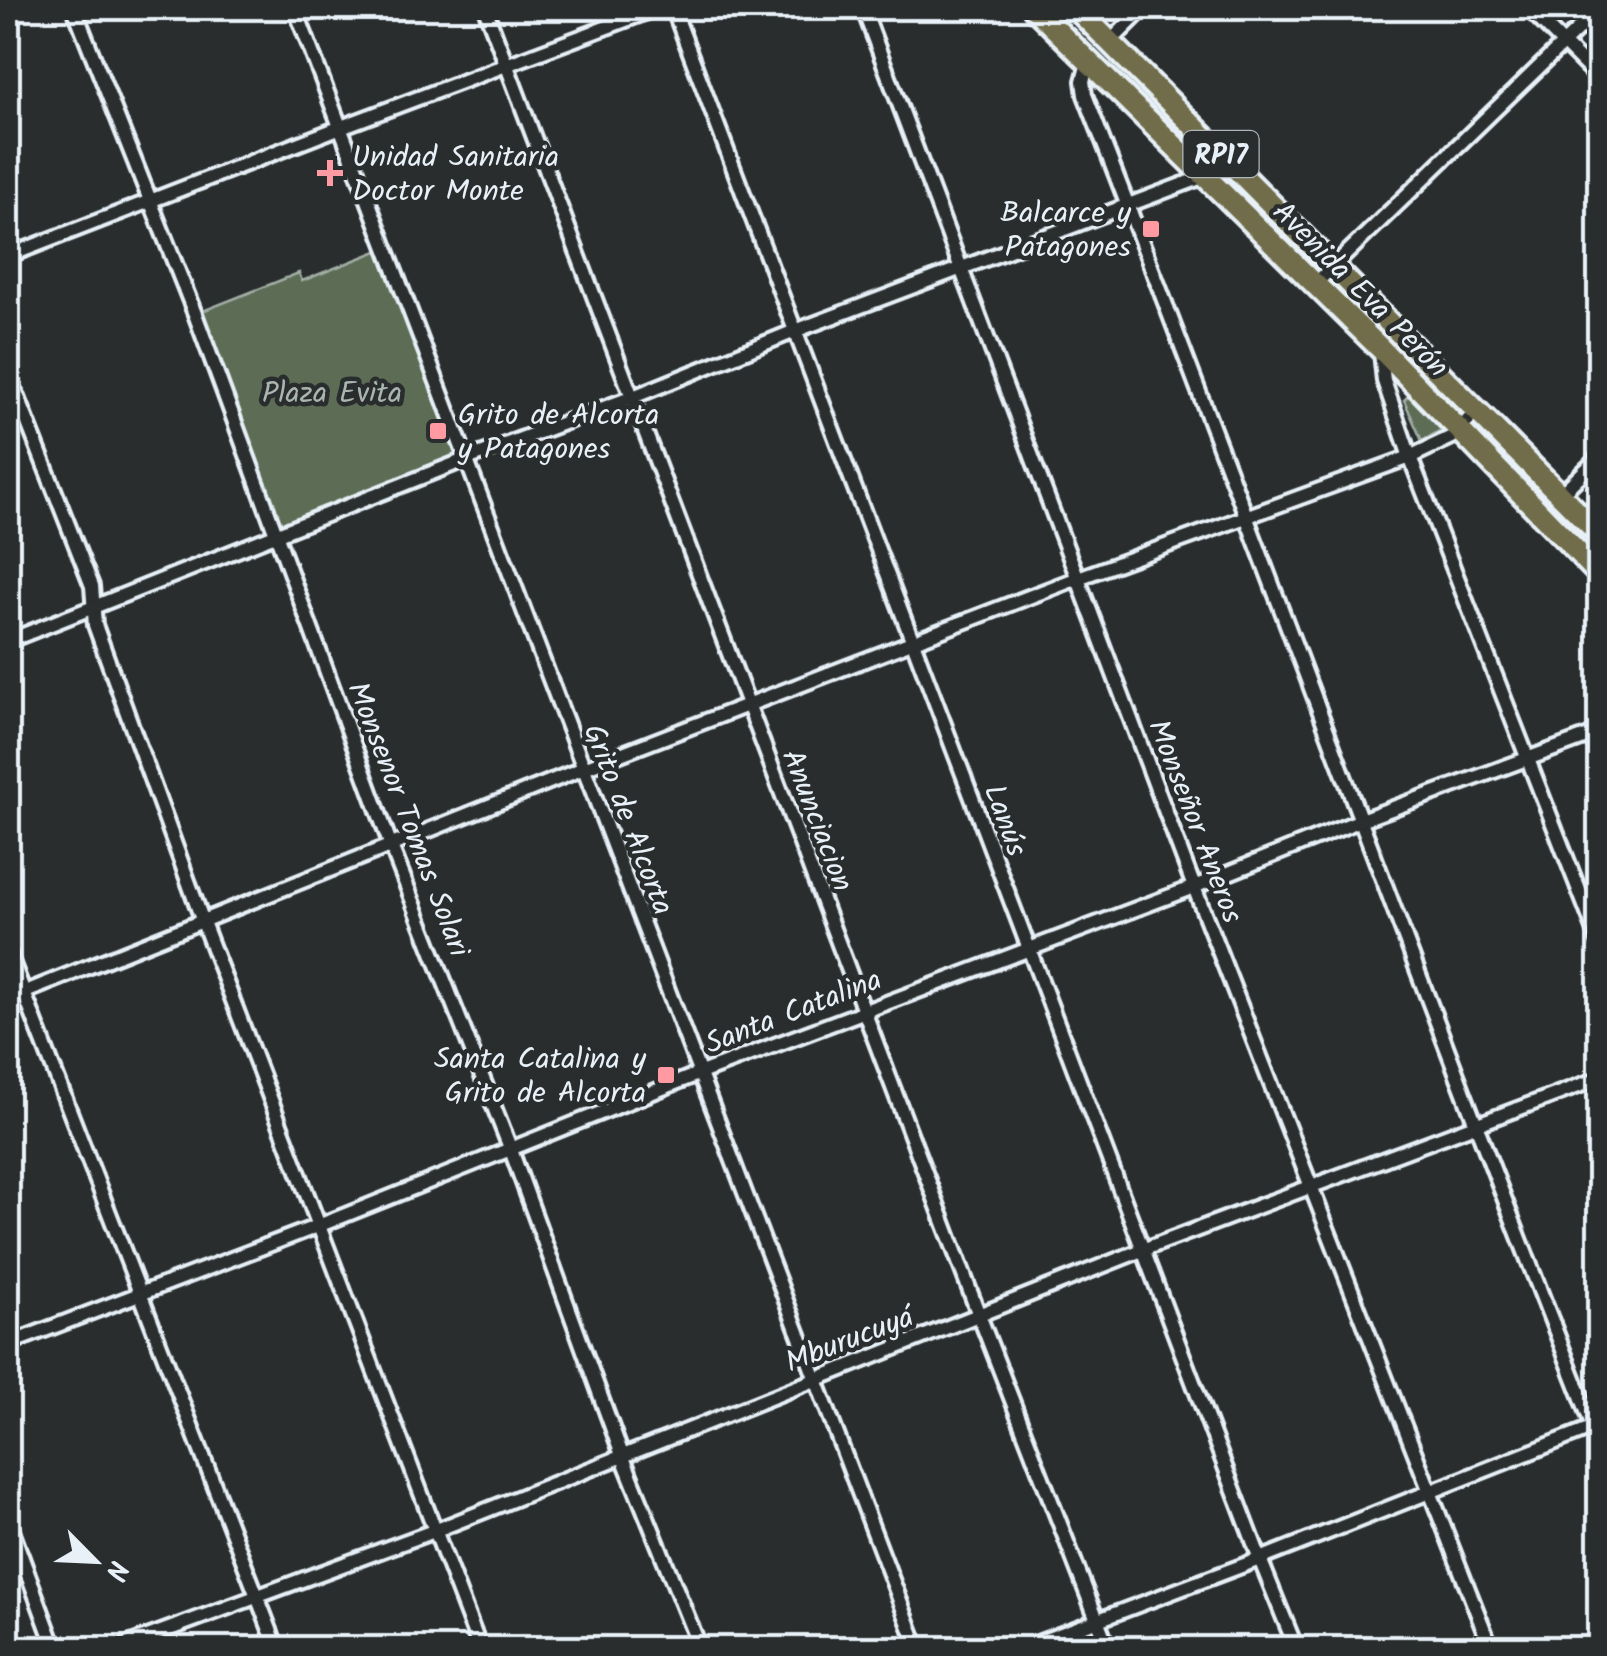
<svg xmlns="http://www.w3.org/2000/svg" width="1607" height="1656" font-family="Kalam,sans-serif">
  <style>
    .green { fill: #5c6c54; stroke: #a2aea6; stroke-width: 2.5 }
    .lines { fill: none; stroke-linecap: round; stroke-linejoin: round }
    .minor-casing { stroke: #e8f1f8; stroke-width: 20 }
    .primary-casing { stroke: #e8f1f8; stroke-width: 28 }
    .minor { stroke: #2a2d2e; stroke-width: 12 }
    .primary { stroke: #716d4b; stroke-width: 20 }
    .poi-dot { fill: #ff9aa2; stroke: #2a2d2e; stroke-width: 4 }
    .labels { text-anchor: middle; stroke-width: 9; stroke-linejoin: round; paint-order: stroke }
    .shield { fill: #2a2d2e; stroke: #afb6bb; stroke-width: 2.5 }
    .shield-label { font-size: 28px; font-weight: bold; fill: #e8f1f8 }
    .poi-label { font-size: 30px; fill: #e8f1f8; stroke: #2a2d2e; text-anchor: start }
    .street-label { font-size: 30px; fill: #e8f1f8; stroke: #2a2d2e }
    .park-label { font-size: 30px; fill: #a9b5ae; stroke: #2a2d2e }
  </style>
  <rect width="100%" height="100%" fill="#2a2d2e"/>
  <filter id="ink" filterUnits="userSpaceOnUse"><feTurbulence type="fractalNoise" baseFrequency=".01" numOctaves="2"/><feDisplacementMap in="SourceGraphic" scale="20" xChannelSelector="R" yChannelSelector="G"/><feConvolveMatrix kernelMatrix="1 2 1 2 8 2 1 2 1" color-interpolation-filters="sRGB"/></filter>
  <g filter="url(#ink)">
    <g class="green">
      <path d="M1113,61l208,208 -3,3 -208,-208z"/>
      <path d="M385,248l82,211 -192,75 -80,-220 104,-41 3,8z"/>
      <path d="M1331,279l136,136 -4,2 -134,-135z"/>
      <path d="M1410,394l31,36 -19,11 -18,-41z"/>
      <path d="M1475,423l124,127v5l-127,-129z"/>
    </g>
    <g class="lines">
      <defs>
        <g id="minor">
          <path d="M74,8l121,306 196,532 120,304 111,305 78,193"/>
          <path d="M295,8l623,1640"/>
          <path d="M485,8l494,1307 129,333"/>
          <path d="M673,8l587,1551 36,89"/>
          <path d="M863,8l331,879 297,761"/>
          <path d="M1528,8l72,72"/>
          <path d="M1110,42l34,-34"/>
          <path d="M1088,63l-5,18 2,14c175,449 338,901 515,1349"/>
          <path d="M8,256l333,-129 317,-119"/>
          <path d="M1315,284l285,-276"/>
          <path d="M1381,352l3,29 26,76 190,487"/>
          <path d="M8,372l84,214 3,39 108,297 277,726"/>
          <path d="M1560,495l40,-39"/>
          <path d="M8,641l459,-182 166,-62 162,-66 410,-155"/>
          <path d="M8,951l269,697"/>
          <path d="M8,999l576,-231 494,-190 332,-121 42,-20 25,-26"/>
          <path d="M8,1344l310,-118 380,-152 496,-187 167,-67 239,-88"/>
          <path d="M8,1520l47,128"/>
          <path d="M118,1648l316,-117 708,-281 458,-172"/>
          <path d="M1024,1648l236,-89 339,-134"/>
        </g>
        <g id="primary">
          <path d="M1034,8l347,341 219,226"/>
          <path d="M1076,8l524,527"/>
        </g>
      </defs>
      <use href="#minor" class="minor-casing"/>
      <use href="#primary" class="primary-casing"/>
      <use href="#minor" class="minor"/>
      <use href="#primary" class="primary"/>
    </g>
  </g>
  <g class="poi-dot">
    <path d="M325 158h10v10h10v10h-10v10h-10v-10h-10v-10h10z"/>
    <rect x="1141" y="219" width="20" height="20" rx="5"/>
    <rect x="428" y="421" width="20" height="20" rx="5"/>
    <rect x="656" y="1065" width="20" height="20" rx="5"/>
  </g>
  <g class="labels">
    <rect class="shield" x="1183.5" y="131" width="75" height="46" rx="8"/>
    <g class="shield-label">
      <text x="1221" y="164">RP17</text>
    </g>
    <g class="poi-label">
      <text x="352" y="166">Unidad Sanitaria<tspan x="352" dy="34">Doctor Monte</tspan></text>
      <text x="1131" y="222" text-anchor="end">Balcarce y<tspan x="1131" dy="34">Patagones</tspan></text>
      <text x="458" y="424">Grito de Alcorta<tspan x="458" dy="34">y Patagones</tspan></text>
      <text x="646" y="1068" text-anchor="end">Santa Catalina y<tspan x="646" dy="34">Grito de Alcorta</tspan></text>
    </g>
    <g class="street-label">
      <text transform="translate(1361 289) rotate(45)" y="10">Avenida Eva Perón</text>
      <text transform="translate(409 819) rotate(69)" y="10">Monsenor Tomas Solari</text>
      <text transform="translate(629 819) rotate(69)" y="10">Grito de Alcorta</text>
      <text transform="translate(818 820) rotate(69)" y="10">Anunciacion</text>
      <text transform="translate(1006 820) rotate(70)" y="10">Lanús</text>
      <text transform="translate(1196 821) rotate(69)" y="10">Monseñor Aneros</text>
      <text transform="translate(793 1011) rotate(-21)" y="10">Santa Catalina</text>
      <text transform="translate(849 1339) rotate(-21)" y="10">Mburucuyá</text>
    </g>
    <g class="park-label">
      <text x="332" y="402">Plaza Evita</text>
    </g>
  </g>
  <rect width="1607" height="1656" fill="none" stroke="#2a2d2e" stroke-width="40"/>
  <rect x="20" y="20" width="1567" height="1616" fill="none" stroke="#e8f1f8" stroke-width="4" filter="url(#ink)"/>
  <g transform="translate(95 1561) rotate(114)" stroke="#2a2d2e" stroke-width="8" paint-order="stroke">
  <path d="M0-8L18 38L0 25L-18 38Z" fill="#e8f1f8"/>
  <text y="-15" font-size="28" font-weight="bold" text-anchor="middle" fill="#e8f1f8">N</text>
  </g>
</svg>
